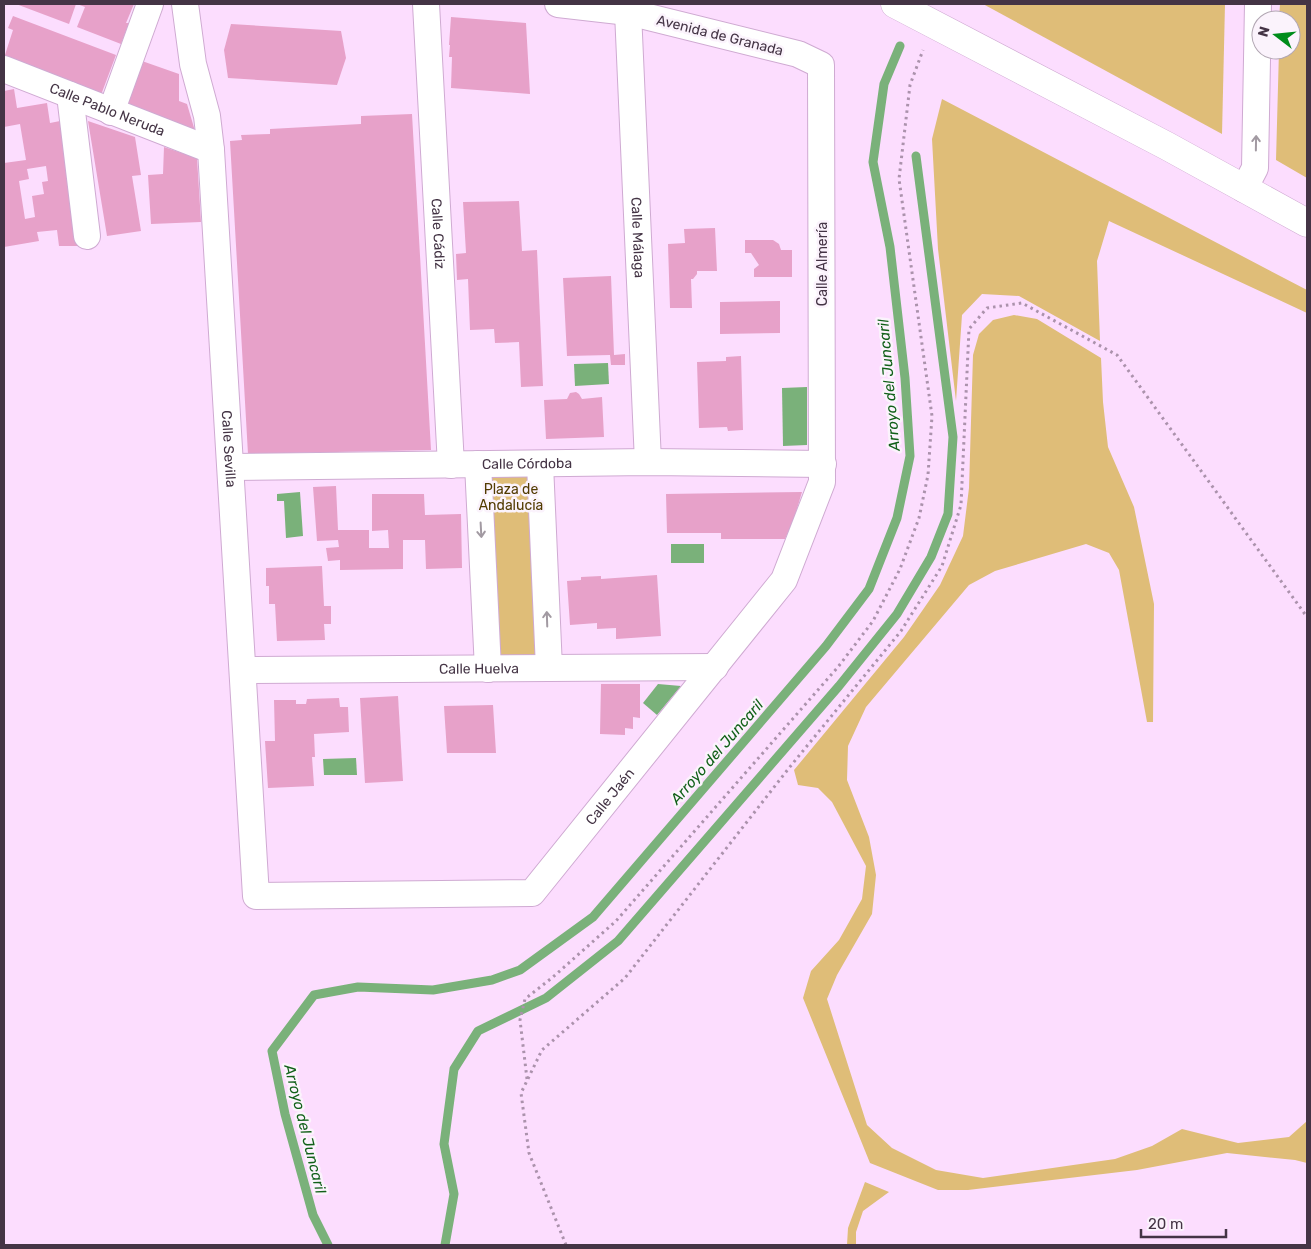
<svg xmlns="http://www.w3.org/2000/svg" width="1311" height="1249" font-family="Rubik,sans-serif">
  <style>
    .green { fill: #dfbd78 }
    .water { fill: #7ab17a }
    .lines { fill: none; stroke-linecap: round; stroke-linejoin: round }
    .stream { stroke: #7ab17a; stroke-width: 9 }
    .building { fill: #e7a1c9; fill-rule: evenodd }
    .street-casing { stroke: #cfaad2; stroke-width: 28 }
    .secondary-casing { stroke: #cfaad2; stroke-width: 29 }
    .path { stroke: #ab92ac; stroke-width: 3; stroke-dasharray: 2.5 4; stroke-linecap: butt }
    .street { stroke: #fff; stroke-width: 26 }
    .secondary { stroke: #fff; stroke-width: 28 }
    .oneway { stroke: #a29aa2 }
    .labels { text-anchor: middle; stroke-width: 5; stroke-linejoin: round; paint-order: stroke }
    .street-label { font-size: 14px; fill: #443445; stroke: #fbf3fc }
    .park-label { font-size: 14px; fill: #523b00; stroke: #fbf3fc }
    .water-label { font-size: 15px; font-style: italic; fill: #116019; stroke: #fbf3fc }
  </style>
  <rect width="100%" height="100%" fill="#fcddfe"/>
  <g class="green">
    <path d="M983,4h242l-3,130z"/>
    <path d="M1280,4h27v174l-31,-18 3,-110h12v-30h-12z"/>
    <path d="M942,99l365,191v23l-198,-92 -12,40 3,80 -81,-45 -37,-2 -20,21 -6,86 -18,-152 -6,-110z"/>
    <path d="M1014,315l23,4 64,39 2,44 5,45 26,60 20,97 -1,118h-6l-28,-152 -10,-17 -23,-9 -91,27 -26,14 -103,122 -18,39 -1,34 22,57 7,38 -4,39 -35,61 -10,24 40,126 25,23 44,22 47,8 132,-19 37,-13 30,-17 56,14 51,-6 18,-16v42l-12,-3 -68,-7 -90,17 -169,20h-30l-68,-27 -67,-165 8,-27 28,-31 23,-41 4,-33 -34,-64 -14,-14 -20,-3 -4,-15 110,-133 36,-52 23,-49 6,-48 4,-133 6,-21 14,-14z"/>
    <path d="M534,471l7,185 -41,1 -14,-184z"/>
    <path d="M865,1182l24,10 -26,19 -7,21v13h-9l1,-17z"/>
  </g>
  <g class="water">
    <path d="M608,363l1,21 -34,2 -1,-22z"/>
    <path d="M807,387v58l-24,1 -1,-58z"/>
    <path d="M300,492l3,44 -17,2 -2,-37h-7v-7z"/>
    <rect x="671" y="544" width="33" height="19"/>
    <path d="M658,684l23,2 -24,29 -14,-12z"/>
    <path d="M356,758l1,17h-33l-1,-16z"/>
  </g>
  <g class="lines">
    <g class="stream">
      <path d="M328,1245l-15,-30 -28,-101 -13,-63 42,-56 44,-8 75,3 59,-10 28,-10 73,-53 233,-271 43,-57 28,-71 13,-62 -5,-78 -15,-131 -17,-85 11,-78 16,-38"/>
      <path d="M445,1245l9,-51 -10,-50 10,-75 24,-38 68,-33 72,-57 221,-255 58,-72 34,-57 17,-43 5,-77 -37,-281"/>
    </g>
  </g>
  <g class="building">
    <path d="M16,4h60l-7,20z"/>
    <path d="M77,4h57l-8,19h3l-8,21 -44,-17 8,-20z"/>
    <path d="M13,16l103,39 -15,40 -97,-37 9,-28 -5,-2z"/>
    <path d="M451,17l75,6 4,71 -79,-6 1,-31h-3l1,-12h-1z"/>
    <path d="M231,24l110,7 5,27 -9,27 -109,-7 -4,-28z"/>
    <path d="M142,61l37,13v27l8,3 8,27 -69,-27z"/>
    <path d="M14,89l3,19 30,-5 3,20 10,-2 21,125h-22l-2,-16 -20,2 2,9 -35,6v-84l22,-3 -6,-36 -16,3v-36zM46,166l2,15 -6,1 2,12 -12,2 3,21 -10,2 -6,-38 10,-2 -2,-10z"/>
    <path d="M412,114l19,336 -183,4 -18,-313 12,-1 -1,-5 29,-1v-5l91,-5v-8z"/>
    <path d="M88,121l47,16 6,38 -9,1 9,55 -34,5z"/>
    <path d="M164,147l33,11 4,64 -50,2 -3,-49 15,-1z"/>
    <path d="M519,201l3,50 15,-1 6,136 -22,1 -2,-45 -24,1 -1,-14 -24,1 -2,-51 -11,1 -1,-26 10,-1 -3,-51z"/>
    <path d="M715,228l2,43h-20v3l-4,5h-2l1,29h-22l-2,-64 17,-1 -1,-14z"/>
    <path d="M745,240h28l6,4 2,6h11v27h-38v-8l5,-4 -8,-12h-6z"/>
    <path d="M611,276l3,79 11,-1v11h-14l-1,-10 -43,1 -4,-78z"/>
    <path d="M780,301v32l-60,1v-32z"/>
    <path d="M741,356l2,74 -15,1 -1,-4 -28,1 -2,-66 29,-1v-4z"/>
    <path d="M576,392l3,2 3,5 20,-2 2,40 -58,2 -2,-39 23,-1 3,-6z"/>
    <path d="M336,486l2,44h31v18h20l-1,-18 -16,1v-37h52l1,21 36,-1 1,54 -36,1 -1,-29h-22v29l-63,1v-10l-12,1 -2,-13 13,-1 -1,-7 -21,1 -4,-54z"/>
    <path d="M802,492l-8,27 -9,20h-64v-6h-54l-1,-39z"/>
    <path d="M322,566l2,40h7v18h-7l1,16 -48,1 -2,-37h-6v-18h-3v-18z"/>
    <path d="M657,575l4,61 -45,3v-11l-19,1v-6l-27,2 -3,-44 14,-1v-3l20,-1v3z"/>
    <path d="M601,684h39v34l-7,-1v12l-8,-1v7l-25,-1z"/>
    <path d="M398,696l5,85 -38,2 -5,-85z"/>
    <path d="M339,698l1,9h8l1,25 -35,2 1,23h-3l2,29 -46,2 -3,-47h10l-1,-41h22v4h10l1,-5z"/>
    <path d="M493,705l3,48h-49l-3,-47z"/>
  </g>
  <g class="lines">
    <defs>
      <g id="street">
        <path id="s1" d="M185,4l8,60 14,52 4,34 45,746 276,-3 252,-313 38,-98 -1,-417 -23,-11 -170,-42 -70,-8"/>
        <path id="s2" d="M426,4l25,461"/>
        <path id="s3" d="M630,4l-2,8 20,450"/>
        <path id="s4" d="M4,69l207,81"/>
        <path d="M70,95l17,141"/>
        <path d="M111,112l39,-108"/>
        <path d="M1244,189l11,-21 3,-164"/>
        <path d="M478,464l10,205"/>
        <path d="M540,464l9,204"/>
        <path id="s5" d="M231,467l417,-5 175,2"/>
        <path id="s6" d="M243,670l472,-3"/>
      </g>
      <path id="secondary" d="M895,4l272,142 140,77"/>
    </defs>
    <use href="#street" class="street-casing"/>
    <use href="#secondary" class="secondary-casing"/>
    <g class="path">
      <path d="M527,1079l-7,-59 5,-21 28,-22 63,-56 222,-254 35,-46 27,-52 19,-51 9,-43 4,-59 -33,-237 11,-94 13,-35"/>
      <path d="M566,1245l-37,-92 -8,-60 21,-43 83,-72 164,-210 112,-137 41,-65 19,-61 8,-176 18,-21 35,-5 95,52 190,262"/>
    </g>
    <use href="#street" class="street"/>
    <use href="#secondary" class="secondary"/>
  </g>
  <defs><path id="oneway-shaft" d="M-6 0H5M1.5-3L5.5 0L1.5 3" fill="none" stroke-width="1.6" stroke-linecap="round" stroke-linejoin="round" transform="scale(1.25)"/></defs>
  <g class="oneway">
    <use href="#oneway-shaft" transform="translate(1256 143) rotate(-89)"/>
    <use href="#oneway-shaft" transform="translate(481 530) rotate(87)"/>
    <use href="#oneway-shaft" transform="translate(547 619) rotate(-92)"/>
  </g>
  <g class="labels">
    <g class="street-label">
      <text transform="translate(720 35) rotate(14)" y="5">Avenida de Granada</text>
      <text dy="5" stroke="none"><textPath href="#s4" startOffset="111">Calle Pablo Neruda</textPath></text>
      <text dy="5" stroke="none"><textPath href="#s2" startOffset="230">Calle Cádiz</textPath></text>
      <text dy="5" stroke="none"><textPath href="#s3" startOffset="234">Calle Málaga</textPath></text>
      <text transform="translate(822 264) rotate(-90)" y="5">Calle Almería</text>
      <text dy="5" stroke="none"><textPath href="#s1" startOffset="448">Calle Sevilla</textPath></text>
      <text dy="5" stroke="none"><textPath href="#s5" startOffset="296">Calle Córdoba</textPath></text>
      <text dy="5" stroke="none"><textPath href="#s6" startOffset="236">Calle Huelva</textPath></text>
      <text dy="5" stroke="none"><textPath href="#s1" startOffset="1296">Calle Jaén</textPath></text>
    </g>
    <g class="park-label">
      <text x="511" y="494">Plaza de<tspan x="511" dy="16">Andalucía</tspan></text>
    </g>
    <g class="water-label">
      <text transform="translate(889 385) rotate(-95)" y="5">Arroyo del Juncaril</text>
      <text transform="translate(717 752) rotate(-49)" y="5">Arroyo del Juncaril</text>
      <text transform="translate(305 1129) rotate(76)" y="5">Arroyo del Juncaril</text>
    </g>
  </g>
  <rect width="1311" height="1249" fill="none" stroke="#443445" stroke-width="10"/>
  <g transform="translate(1276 35) rotate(286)"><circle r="24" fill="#fbf3fc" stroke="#b2a7b3"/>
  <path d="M0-4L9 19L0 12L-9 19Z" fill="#008c1b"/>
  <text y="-8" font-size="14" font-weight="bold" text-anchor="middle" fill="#443445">N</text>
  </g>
  <path d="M1141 1229v8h85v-8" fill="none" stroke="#443445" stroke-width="2.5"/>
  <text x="1148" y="1229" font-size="15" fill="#443445" stroke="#fbf3fc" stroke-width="4" paint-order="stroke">20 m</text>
</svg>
